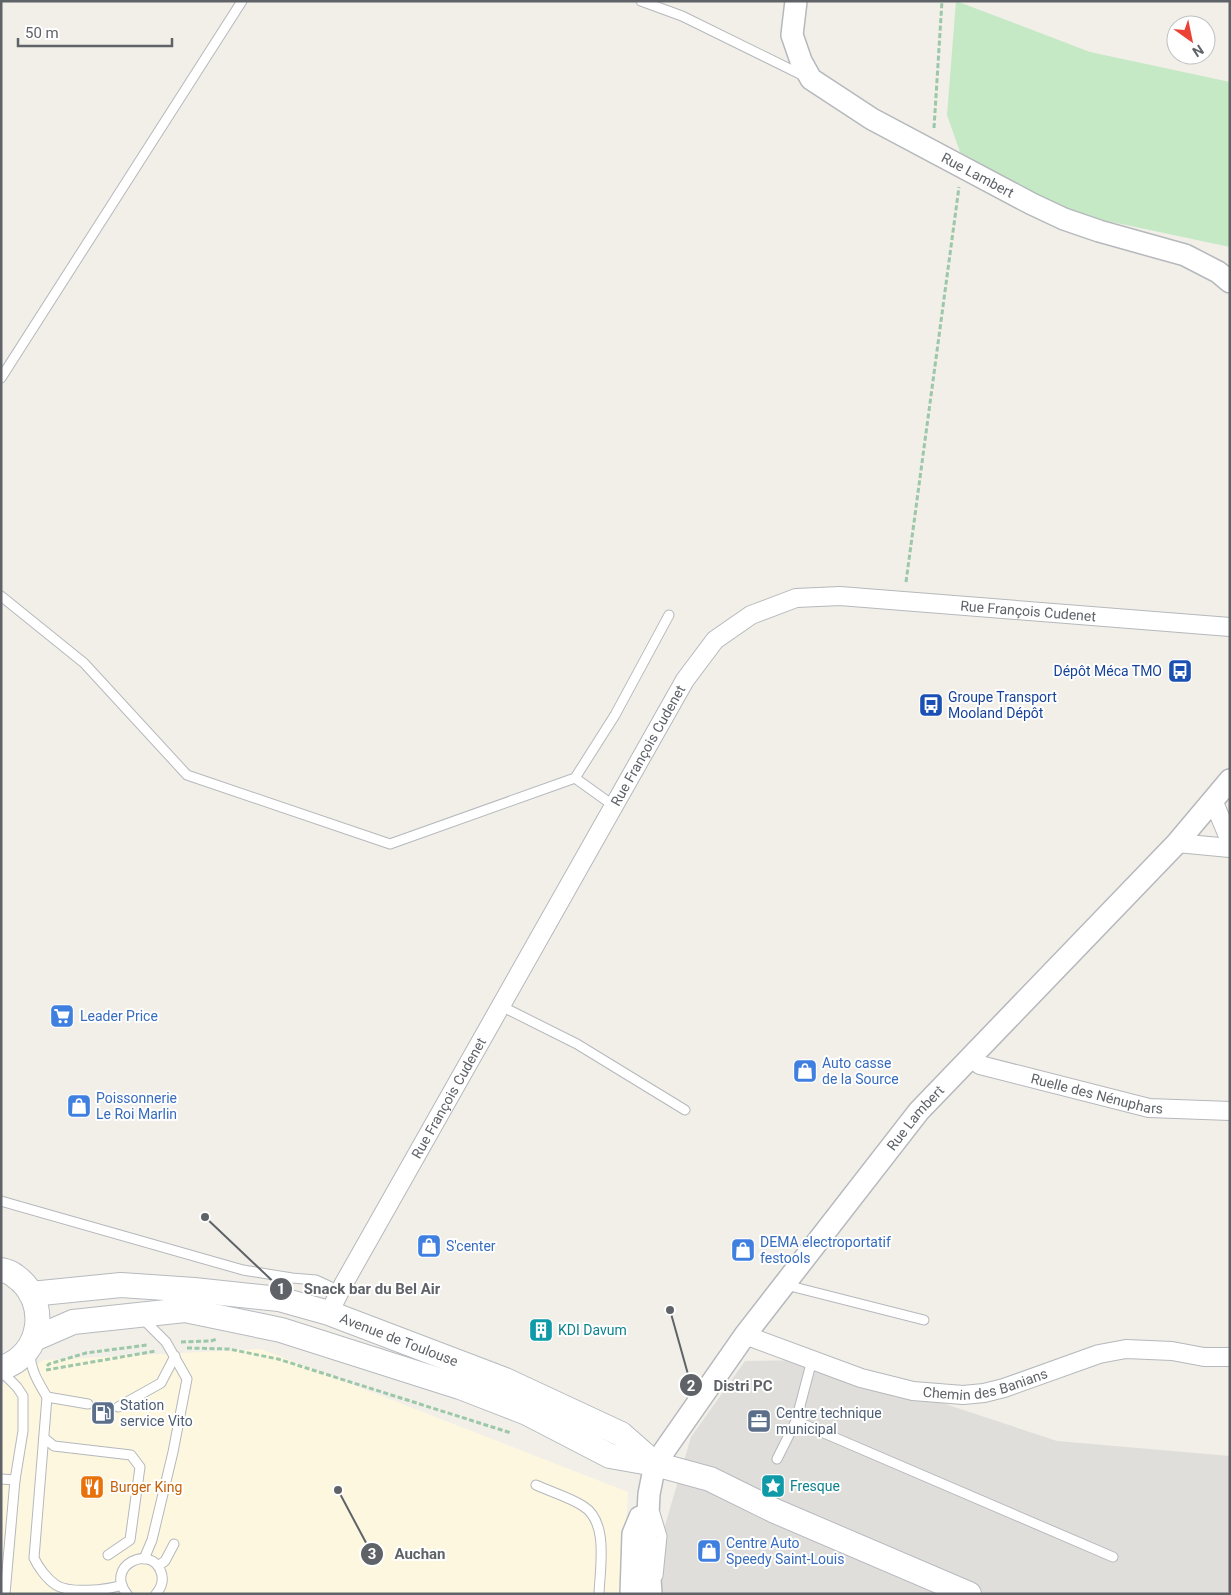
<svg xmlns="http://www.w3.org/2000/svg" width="1231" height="1595" font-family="Roboto,sans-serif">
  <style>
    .commercial { fill: #fef7e0 }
    .industrial { fill: #e0deda }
    .green { fill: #c5e8c5 }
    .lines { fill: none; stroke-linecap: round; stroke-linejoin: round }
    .service-casing { stroke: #b5b8bc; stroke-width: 11 }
    .minor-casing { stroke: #b5b8bc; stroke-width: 20 }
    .tertiary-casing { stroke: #b5b8bc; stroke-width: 24 }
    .secondary-casing { stroke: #b6babf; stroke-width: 26 }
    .path { stroke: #9cc7a9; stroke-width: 3; stroke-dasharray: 5 2.5; stroke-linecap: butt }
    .service { stroke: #fff; stroke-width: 9 }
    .minor { stroke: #fff; stroke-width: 18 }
    .tertiary { stroke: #fff; stroke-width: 21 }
    .secondary { stroke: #fff; stroke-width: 24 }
    .labels { text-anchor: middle; stroke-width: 4; stroke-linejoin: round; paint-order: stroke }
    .street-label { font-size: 14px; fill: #5f6368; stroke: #fff }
    .transit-label { font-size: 14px; fill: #164399; stroke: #fff; text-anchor: end }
    .shop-label { font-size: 14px; fill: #366cbe; stroke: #fff; text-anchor: start }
    .culture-label { font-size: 14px; fill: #0d838f; stroke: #fff; text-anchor: start }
    .service-label { font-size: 14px; fill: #4e5e75; stroke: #fff; text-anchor: start }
    .food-label { font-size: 14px; fill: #c56008; stroke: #fff; text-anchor: start }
    .leader { fill: none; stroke: #5f6368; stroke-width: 2 }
    .callout-dot { fill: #5f6368; stroke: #fff; stroke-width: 2 }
    .mark-label { font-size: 15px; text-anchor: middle; font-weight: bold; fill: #fff }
    .callout-label { font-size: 15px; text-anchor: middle; font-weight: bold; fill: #5f6368; stroke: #fff; stroke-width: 4; stroke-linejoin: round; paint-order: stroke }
  </style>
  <rect width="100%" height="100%" fill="#f1efe8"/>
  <path class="commercial" d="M261,1349l367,143 -6,102h-621v-209l43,-25z"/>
  <path class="industrial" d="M812,1360l245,81 173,15v138h-573l2,-48 32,-109 54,-76z"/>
  <path class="green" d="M956,1l134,51 140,30v165l-165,-35 -105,-60 -13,-37z"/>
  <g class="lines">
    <defs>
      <g id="service">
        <path d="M641,1l41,15 122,60"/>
        <path d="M1,378l241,-377"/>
        <path d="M1,596l83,67 103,112 203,69 185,-66 40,-63 54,-100"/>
        <path d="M575,778l39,28"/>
        <path d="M501,1006l76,38 108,66"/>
        <path d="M1,1201l242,69 49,8 24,2 24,11"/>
        <path d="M786,1285l138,35"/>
        <path d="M142,1318l24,24 21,37 -14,73 -21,88 -8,19"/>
        <path d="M30,1352c0,17 8,30 17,45l-13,161c4,9 13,21 22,27 14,9 51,5 66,0"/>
        <path d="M1,1371l16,16 6,9v35l-8,49 -10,114"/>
        <path d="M47,1397l41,7"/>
        <path d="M118,1407l43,-24 14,-27"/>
        <path d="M796,1421l317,136"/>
        <path d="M44,1438l10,8 77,9 9,12 -10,73 -22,15"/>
        <path d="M777,1459l19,-38 16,-61"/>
        <path d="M1,1479l14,1"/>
        <path d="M536,1485c15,7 33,12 47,21 26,16 17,61 16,88"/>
        <path d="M655,1513l7,23 -4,40"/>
        <path d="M158,1566l7,-5 9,-17"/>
        <path d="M127,1594c-23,-28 24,-51 34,-22 3,8 0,16 -5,22"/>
      </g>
      <g id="minor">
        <path d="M1213,800l17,41"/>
        <path d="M1177,843l53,5"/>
        <path id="s1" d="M971,1058l9,7 169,43 81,3"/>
        <path id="s2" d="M329,1313l14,-28 342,-605 30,-40 36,-25 45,-17 44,-2 390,31"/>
        <path id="s3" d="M745,1335l116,43 52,13 50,4 21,-2 20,-5 95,-34 27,-5 46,2 32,6h26"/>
      </g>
      <g id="tertiary">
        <path id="s4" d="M796,1l-4,34 9,26 10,18 61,40 160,85 32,15 35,12 86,24 33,17 12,10"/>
        <path d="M631,1594l2,-60 7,-17"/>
        <path id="s5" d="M651,1594l-4,-59 2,-41 6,-30 90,-129 174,-224 258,-268 53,-63"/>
      </g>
      <g id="secondary">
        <path d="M1,1270c5,1 11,3 14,6 35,24 28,80 -14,92"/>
        <path id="s6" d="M31,1294l90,-9 73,5 85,9 50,14 176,67 116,54 33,29"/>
        <path d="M34,1339l39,-17 112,-12 96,20 179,57 67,26 83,43 45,8 55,15 65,32 194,83"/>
      </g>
    </defs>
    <use href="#service" class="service-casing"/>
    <use href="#minor" class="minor-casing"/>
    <use href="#tertiary" class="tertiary-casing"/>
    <use href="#secondary" class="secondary-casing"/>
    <g class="path">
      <path d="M934,128l8,-127"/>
      <path d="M906,582l53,-395"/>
      <path d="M181,1342l30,-1 6,-2"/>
      <path d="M187,1348l42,1 49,10 233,74"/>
      <path d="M47,1366l2,-2 37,-11 61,-8"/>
      <path d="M46,1370l110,-19"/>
    </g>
    <use href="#service" class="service"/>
    <use href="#minor" class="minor"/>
    <use href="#tertiary" class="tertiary"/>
    <use href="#secondary" class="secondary"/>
  </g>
  <defs>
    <symbol id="bus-square" viewBox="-11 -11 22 22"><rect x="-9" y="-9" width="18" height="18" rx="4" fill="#1a4fb4" stroke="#fff"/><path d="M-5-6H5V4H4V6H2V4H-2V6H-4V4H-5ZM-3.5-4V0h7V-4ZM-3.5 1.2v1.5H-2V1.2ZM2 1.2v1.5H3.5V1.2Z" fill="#fff"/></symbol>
    <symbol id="supermarket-square" viewBox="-11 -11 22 22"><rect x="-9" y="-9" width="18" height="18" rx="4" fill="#3f7fe0" stroke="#fff"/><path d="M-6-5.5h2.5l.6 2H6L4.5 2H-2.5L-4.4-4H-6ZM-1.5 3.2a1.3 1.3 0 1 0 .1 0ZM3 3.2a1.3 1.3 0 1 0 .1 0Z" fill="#fff"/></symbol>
    <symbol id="shop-square" viewBox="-11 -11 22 22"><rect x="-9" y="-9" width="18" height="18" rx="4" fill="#3f7fe0" stroke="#fff"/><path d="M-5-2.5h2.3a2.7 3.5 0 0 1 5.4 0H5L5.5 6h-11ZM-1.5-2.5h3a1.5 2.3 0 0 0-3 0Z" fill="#fff"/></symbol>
    <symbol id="building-square" viewBox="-11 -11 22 22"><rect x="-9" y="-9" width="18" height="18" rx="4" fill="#0f9aa8" stroke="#fff"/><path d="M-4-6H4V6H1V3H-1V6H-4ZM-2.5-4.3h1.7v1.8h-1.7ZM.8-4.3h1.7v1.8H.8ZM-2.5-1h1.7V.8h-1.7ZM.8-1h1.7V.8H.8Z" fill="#fff"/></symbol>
    <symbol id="fuel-square" viewBox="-11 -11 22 22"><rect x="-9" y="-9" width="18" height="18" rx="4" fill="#5c6f8a" stroke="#fff"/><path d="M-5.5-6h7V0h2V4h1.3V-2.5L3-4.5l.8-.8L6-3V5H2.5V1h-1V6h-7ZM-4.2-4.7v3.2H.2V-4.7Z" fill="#fff"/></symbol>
    <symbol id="office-square" viewBox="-11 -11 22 22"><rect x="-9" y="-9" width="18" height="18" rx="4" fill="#5c6f8a" stroke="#fff"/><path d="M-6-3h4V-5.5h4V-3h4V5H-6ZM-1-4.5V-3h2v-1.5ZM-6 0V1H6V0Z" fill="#fff"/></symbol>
    <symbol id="sight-square" viewBox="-11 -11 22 22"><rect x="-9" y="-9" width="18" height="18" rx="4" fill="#0f9aa8" stroke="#fff"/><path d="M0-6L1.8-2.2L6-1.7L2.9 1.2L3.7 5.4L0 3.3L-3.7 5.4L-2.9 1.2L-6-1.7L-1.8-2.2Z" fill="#fff"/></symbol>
    <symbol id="restaurant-square" viewBox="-11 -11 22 22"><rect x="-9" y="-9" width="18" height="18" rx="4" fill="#e8710a" stroke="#fff"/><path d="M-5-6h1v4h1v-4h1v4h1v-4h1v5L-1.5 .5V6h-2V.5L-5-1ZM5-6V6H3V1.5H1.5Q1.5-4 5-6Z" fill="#fff"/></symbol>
  </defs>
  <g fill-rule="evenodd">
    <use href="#bus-square" x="1166" y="657" width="28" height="28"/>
    <use href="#bus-square" x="917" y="691" width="28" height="28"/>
    <use href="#supermarket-square" x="48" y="1002" width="28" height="28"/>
    <use href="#shop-square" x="791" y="1057" width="28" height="28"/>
    <use href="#shop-square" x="65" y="1092" width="28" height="28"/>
    <use href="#shop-square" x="415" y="1232" width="28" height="28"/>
    <use href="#shop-square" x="729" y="1236" width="28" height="28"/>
    <use href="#building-square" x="527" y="1316" width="28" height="28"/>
    <use href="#fuel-square" x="89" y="1399" width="28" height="28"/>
    <use href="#office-square" x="745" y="1407" width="28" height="28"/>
    <use href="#sight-square" x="759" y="1472" width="28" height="28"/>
    <use href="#restaurant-square" x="78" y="1473" width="28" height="28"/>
    <use href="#shop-square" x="695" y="1537" width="28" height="28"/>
  </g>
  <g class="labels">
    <g class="street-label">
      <text dy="5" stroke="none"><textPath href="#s4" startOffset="275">Rue Lambert</textPath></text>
      <text dy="5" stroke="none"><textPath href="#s2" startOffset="1101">Rue François Cudenet</textPath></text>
      <text dy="5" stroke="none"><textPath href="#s2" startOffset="651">Rue François Cudenet</textPath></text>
      <text dy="5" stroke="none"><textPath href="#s1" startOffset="132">Ruelle des Nénuphars</textPath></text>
      <text dy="5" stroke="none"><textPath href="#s2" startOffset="246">Rue François Cudenet</textPath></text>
      <text dy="5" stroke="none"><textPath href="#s5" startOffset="564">Rue Lambert</textPath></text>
      <text dy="5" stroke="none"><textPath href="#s6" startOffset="376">Avenue de Toulouse</textPath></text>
      <text dy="5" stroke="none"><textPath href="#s3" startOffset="251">Chemin des Banians</textPath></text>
    </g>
    <g class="transit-label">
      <text x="1162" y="676">Dépôt Méca TMO</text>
      <text x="948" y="702" text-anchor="start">Groupe Transport<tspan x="948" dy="16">Mooland Dépôt</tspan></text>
    </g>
    <g class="shop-label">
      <text x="80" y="1021">Leader Price</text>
      <text x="822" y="1068">Auto casse<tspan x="822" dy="16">de la Source</tspan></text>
      <text x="96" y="1103">Poissonnerie<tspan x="96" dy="16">Le Roi Marlin</tspan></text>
      <text x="760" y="1247">DEMA electroportatif<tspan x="760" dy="16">festools</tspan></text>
      <text x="446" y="1251">S'center</text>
      <text x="726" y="1548">Centre Auto<tspan x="726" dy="16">Speedy Saint-Louis</tspan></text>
    </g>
    <g class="culture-label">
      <text x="558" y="1335">KDI Davum</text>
      <text x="790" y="1491">Fresque</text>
    </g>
    <g class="service-label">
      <text x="120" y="1410">Station<tspan x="120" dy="16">service Vito</tspan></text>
      <text x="776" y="1418">Centre technique<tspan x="776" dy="16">municipal</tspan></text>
    </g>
    <g class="food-label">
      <text x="110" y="1492">Burger King</text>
    </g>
  </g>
  <path class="leader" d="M205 1217L281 1289M670 1310L691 1385M338 1490L372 1554"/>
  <g class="callout-dot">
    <circle cx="205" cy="1217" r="5"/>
    <circle cx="670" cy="1310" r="5"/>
    <circle cx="338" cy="1490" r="5"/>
    <circle cx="281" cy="1289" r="12"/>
    <circle cx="691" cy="1385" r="12"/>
    <circle cx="372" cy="1554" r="12"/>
  </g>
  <g class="mark-label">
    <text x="281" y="1294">1</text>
    <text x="691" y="1391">2</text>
    <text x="372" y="1559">3</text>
  </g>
  <g class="callout-label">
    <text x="372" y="1294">Snack bar du Bel Air</text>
    <text x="743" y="1391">Distri PC</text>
    <text x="420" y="1559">Auchan</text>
  </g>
  <rect width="1231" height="1595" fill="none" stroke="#5f6368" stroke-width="5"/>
  <g transform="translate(1191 40) rotate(147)"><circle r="24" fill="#ffffff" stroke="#bfc1c3"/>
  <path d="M0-4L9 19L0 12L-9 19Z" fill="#ea4335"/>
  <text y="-8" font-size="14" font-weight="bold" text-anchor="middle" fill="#5f6368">N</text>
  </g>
  <path d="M18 38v8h154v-8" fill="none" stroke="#5f6368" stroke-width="2.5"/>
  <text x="25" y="38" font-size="15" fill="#5f6368" stroke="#ffffff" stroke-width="4" paint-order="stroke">50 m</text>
</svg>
